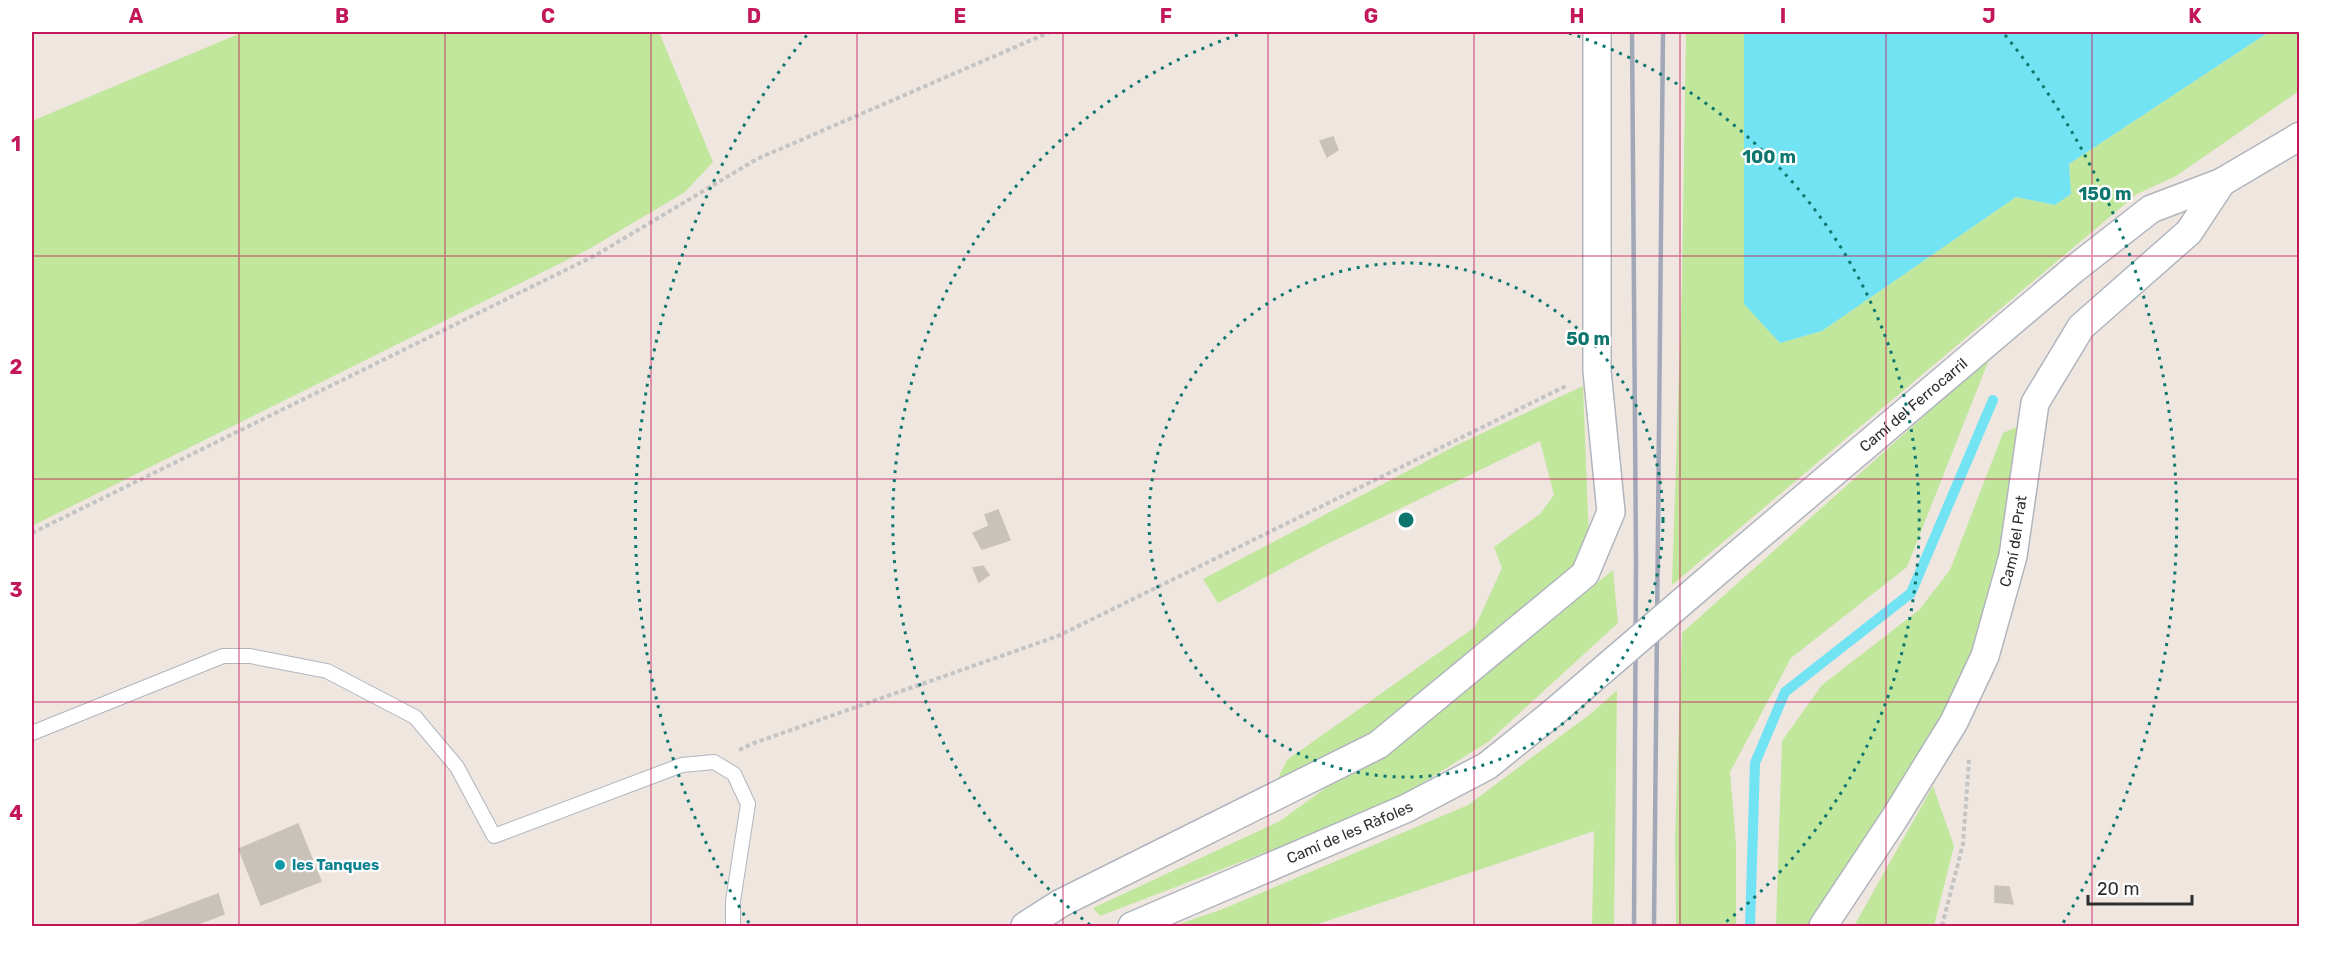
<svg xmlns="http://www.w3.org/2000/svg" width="2331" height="958" font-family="Rubik,sans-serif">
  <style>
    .green { fill: #c0e79b }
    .water { fill: #71e3f3 }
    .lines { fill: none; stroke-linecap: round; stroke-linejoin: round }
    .stream { stroke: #71e3f3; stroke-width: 10 }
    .building { fill: #c8c2bb; stroke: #cbc2b9; stroke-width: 1.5 }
    .lane-casing { stroke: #b0b5be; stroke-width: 16 }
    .street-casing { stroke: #b0b5be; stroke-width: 30 }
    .path { stroke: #c4c4c4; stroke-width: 4; stroke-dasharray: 4.5 3; stroke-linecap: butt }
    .lane { stroke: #fff; stroke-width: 14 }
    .street { stroke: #fff; stroke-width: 27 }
    .rail { stroke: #a2a8b8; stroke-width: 4.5 }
    .street-bridge-casing { stroke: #b0b5be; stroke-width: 30; stroke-linecap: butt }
    .street-bridge { stroke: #fff; stroke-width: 27 }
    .grid { fill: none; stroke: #c2185b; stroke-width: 1.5; stroke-opacity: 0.55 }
    .ring { fill: none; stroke: #0f766e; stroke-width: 3; stroke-dasharray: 3 6 }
    .culture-dot { fill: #0f9aa8; stroke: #fff; stroke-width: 2 }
    .labels { text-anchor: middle; stroke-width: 4.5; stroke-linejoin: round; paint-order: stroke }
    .street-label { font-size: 15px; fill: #2e2e2e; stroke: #fff }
    .culture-label { font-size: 15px; font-weight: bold; fill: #0d838f; stroke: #fff; text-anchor: start }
    .centre { fill: #0f766e; stroke: #fff; stroke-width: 3 }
    .ring-label { font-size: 18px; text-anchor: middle; font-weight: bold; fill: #0f766e; stroke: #fff; stroke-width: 4.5; stroke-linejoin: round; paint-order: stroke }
    .neatline { fill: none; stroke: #c2185b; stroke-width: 2 }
    .grid-label { font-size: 20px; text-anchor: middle; font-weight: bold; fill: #c2185b }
  </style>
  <rect width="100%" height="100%" fill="#efe6e0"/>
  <g class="green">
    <path d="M243,32h416l54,130 -28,30 -96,57 -557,277v-405z"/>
    <path d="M1686,32h58v271l36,40 42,-12 194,-134 39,8 16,-11 -2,-30 200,-132h30v59l-123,85 -39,18 -465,391 10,-303z"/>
    <path d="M1990,357l-83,210 -116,91 -61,114 6,72v82h-60l-1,-88 7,-205z"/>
    <path d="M1583,386l6,155 -17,25 -138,123 -75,57 -88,47 16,-33 188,-133 27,-59 -8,-21 46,-33 14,-19 -14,-54 -213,103 -109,59 -15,-24 254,-134z"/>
    <path d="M2021,425l-27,162 -42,120 -135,219h-41l6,-185 40,-56 97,-75 31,-40 53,-137z"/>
    <path d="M1613,570l5,53 -130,119 -104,65 -284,109 -7,-8 187,-87 221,-160z"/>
    <path d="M1617,690l-3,236h-22l2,-95 -282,95h-139l50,-17 245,-104 125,-93z"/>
    <path d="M1933,786l21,60 -20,80h-80z"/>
  </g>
  <path class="water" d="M1744,32h525l-200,132 2,30 -16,11 -39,-8 -194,134 -42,12 -36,-39z"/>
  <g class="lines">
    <path class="stream" d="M1750,926l5,-163 30,-71 126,-99 82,-193"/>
  </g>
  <g class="building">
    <path d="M1333,137l5,13 -11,7 -7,-16z"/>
    <path d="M998,510l12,30 -28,9 -9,-16 16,-7 -4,-11z"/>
    <path d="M983,566l6,9 -10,7 -6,-14z"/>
    <path d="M298,824l23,57 -60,24 -22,-56z"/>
    <path d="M1995,886l14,1 4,17 -18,-2z"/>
    <path d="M218,894l6,20 -31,12h-61z"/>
  </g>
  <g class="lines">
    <defs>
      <path id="lane" d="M32,733l191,-77h27l77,15 88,46 42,50 37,69 188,-71 32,-3 20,12 14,30 -15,97v25"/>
      <g id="street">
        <path id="s1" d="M1732,559l341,-289 78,-61 71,-27 78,-46"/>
        <path d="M1025,926l36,-23 317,-158 207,-171 26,-62 -14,-141v-339"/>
        <path id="s2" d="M1132,926l273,-117 82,-43 67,-54"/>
        <path id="s3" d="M1823,926l71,-107 60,-97 31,-66 28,-100 22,-153 46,-76 108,-95 33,-50"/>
      </g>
    </defs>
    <use href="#lane" class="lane-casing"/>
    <use href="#street" class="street-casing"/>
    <g class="path">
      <path d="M32,533l564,-278 161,-96 293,-127"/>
      <path d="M739,750l15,-7 304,-107 510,-251"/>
      <path d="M1942,926l21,-82 6,-84"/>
    </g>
    <use href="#lane" class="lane"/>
    <use href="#street" class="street"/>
    <g class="rail">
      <path d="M1632,32l4,529 -2,365"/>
      <path d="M1654,926l9,-894"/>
    </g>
    <defs>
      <path id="street-bridge" d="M1554,712l178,-153"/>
    </defs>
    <use href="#street-bridge" class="street-bridge-casing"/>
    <use href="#street-bridge" class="street-bridge"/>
  </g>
  <path class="grid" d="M239,32v894M445,32v894M651,32v894M857,32v894M1063,32v894M1268,32v894M1474,32v894M1680,32v894M1886,32v894M2092,32v894M32,256h2268M32,479h2268M32,702h2268"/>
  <g class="ring">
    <circle cx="1406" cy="520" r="257"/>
    <path d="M1090 925A514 514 0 0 1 1243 33M1569 33A514 514 0 0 1 1722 925"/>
    <path d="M749 923A771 771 0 0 1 807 35M2005 35A771 771 0 0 1 2063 923"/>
  </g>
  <circle class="culture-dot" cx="280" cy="865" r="6"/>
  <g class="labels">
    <g class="street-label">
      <text dy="5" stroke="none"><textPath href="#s1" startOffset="238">Camí del Ferrocarril</textPath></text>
      <text dy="5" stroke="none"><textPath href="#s3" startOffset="434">Camí del Prat</textPath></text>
      <text dy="5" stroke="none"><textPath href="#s2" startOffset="237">Camí de les Ràfoles</textPath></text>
    </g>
    <g class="culture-label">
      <text x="292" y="870">les Tanques</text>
    </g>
  </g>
  <circle cx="1406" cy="520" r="9" class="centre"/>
  <g class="ring-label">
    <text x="1769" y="163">100 m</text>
    <text x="2105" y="200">150 m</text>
    <text x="1588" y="345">50 m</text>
  </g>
  <rect width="2331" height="958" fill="none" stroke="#ffffff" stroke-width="66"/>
  <path d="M2088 895v9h104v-9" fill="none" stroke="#2e2e2e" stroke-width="3"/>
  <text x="2097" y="895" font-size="18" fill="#2e2e2e" stroke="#ffffff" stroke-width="4.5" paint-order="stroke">20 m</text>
  <rect x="33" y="33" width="2265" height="892" class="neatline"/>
  <g class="grid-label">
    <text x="136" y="23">A</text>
    <text x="342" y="23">B</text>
    <text x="548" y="23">C</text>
    <text x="754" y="23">D</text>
    <text x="960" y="23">E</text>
    <text x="1166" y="23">F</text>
    <text x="1371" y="23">G</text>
    <text x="1577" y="23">H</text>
    <text x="1783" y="23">I</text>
    <text x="1989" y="23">J</text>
    <text x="2195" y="23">K</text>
    <text x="16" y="151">1</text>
    <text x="16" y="374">2</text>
    <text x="16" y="597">3</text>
    <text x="16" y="820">4</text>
  </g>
</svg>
